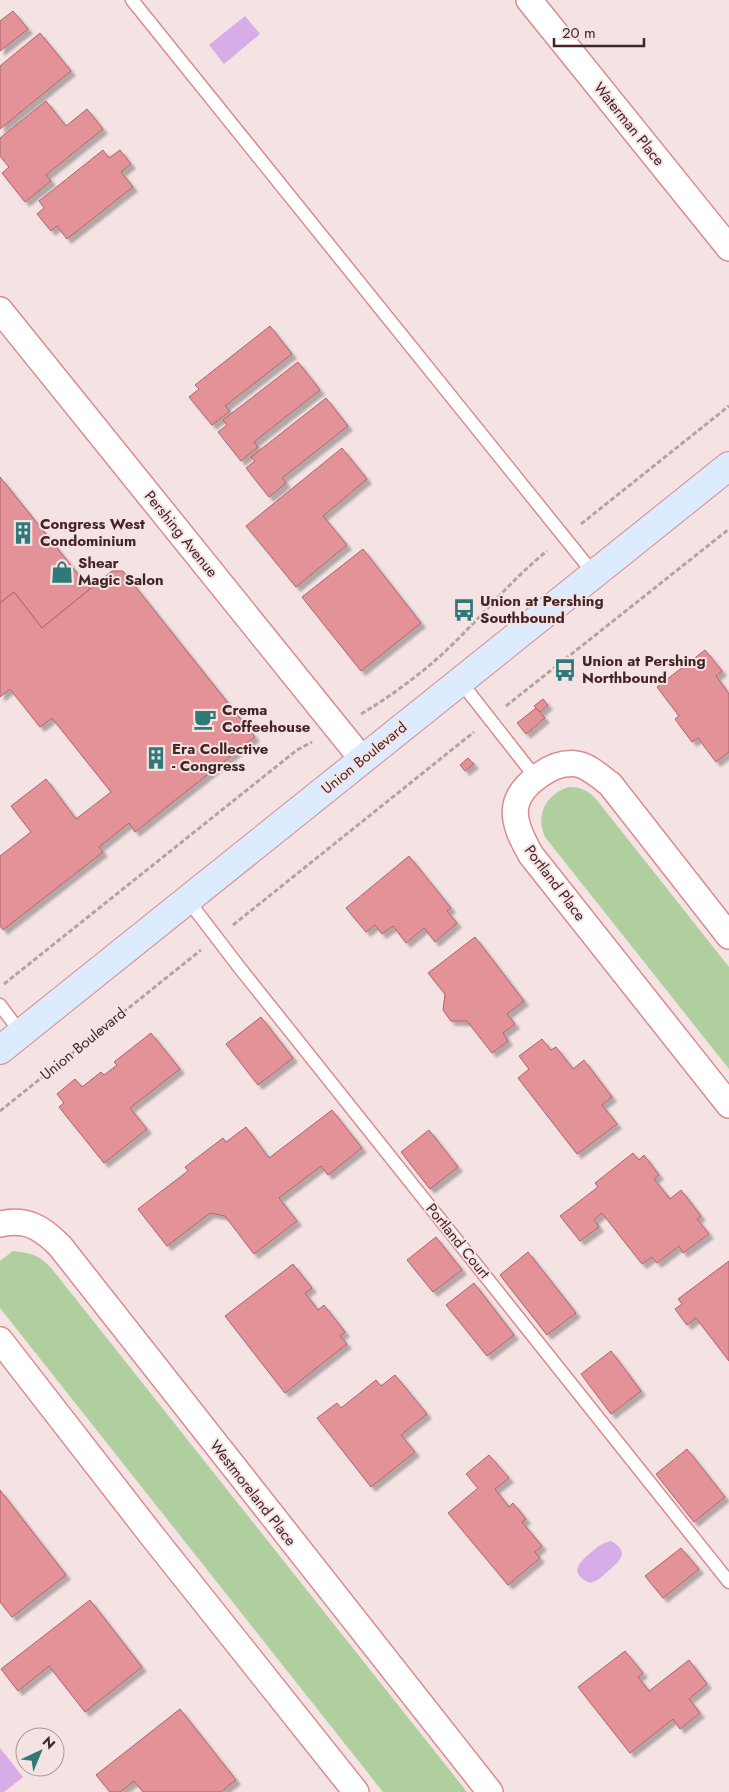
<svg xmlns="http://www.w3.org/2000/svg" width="729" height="1792" font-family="Jost,sans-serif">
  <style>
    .green { fill: #afcf9f }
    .water { fill: #d6ade7 }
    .building { fill: #e39297; stroke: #af6369; filter: url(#shadow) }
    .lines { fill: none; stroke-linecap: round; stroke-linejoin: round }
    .lane-casing { stroke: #db8b90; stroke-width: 15 }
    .street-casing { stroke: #db8b90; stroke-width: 28 }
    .secondary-casing { stroke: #db8b90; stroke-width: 30 }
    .path { stroke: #b8a1a2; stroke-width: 3; stroke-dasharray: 5 2.5; stroke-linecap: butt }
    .lane { stroke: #fff; stroke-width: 12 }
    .street { stroke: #fff; stroke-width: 25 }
    .secondary { stroke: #dcebfe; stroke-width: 28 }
    .labels { text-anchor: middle; stroke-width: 4; stroke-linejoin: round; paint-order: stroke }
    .street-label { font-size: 15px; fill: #442426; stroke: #f5e3e4 }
    .poi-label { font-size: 15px; font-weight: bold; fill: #442426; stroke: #f5e3e4; text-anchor: start }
  </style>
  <defs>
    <filter id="shadow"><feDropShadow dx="4.5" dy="4.5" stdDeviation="1" flood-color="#0004"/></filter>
  </defs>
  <rect width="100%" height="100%" fill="#f5e3e4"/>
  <g class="green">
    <path d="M569,787c12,0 18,3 27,12l133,168v102l-184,-232c-10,-22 1,-43 24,-50z"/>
    <path d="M13,1251c19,2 26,4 39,18l415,523h-84l-383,-484v-47z"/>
  </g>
  <g class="water">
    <path d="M245,16l15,18 -36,30 -15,-19z"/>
    <path d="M611,1541c20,11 9,20 -4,31 -5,5 -10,9 -17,11 -18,-8 -15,-17 -2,-28 8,-7 13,-12 23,-14z"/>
    <path d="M0,1748l23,29 -19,15h-4z"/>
  </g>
  <g class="building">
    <path d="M13,11l15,18 -28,22v-30z"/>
    <path d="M40,33l31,38 -71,58v-63z"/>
    <path d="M46,101l20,25 21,-17 16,20 -57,46 5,6 -26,21 -23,-29 7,-6 -9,-11v-18z"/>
    <path d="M103,150l6,8 11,-8 11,14 -10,8 12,15 -66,52 -10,-13 -6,5 -14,-17 7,-6 -5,-7z"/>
    <path d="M270,326l22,28 -67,52 5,5 -18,14 -23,-28 10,-8 -4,-4z"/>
    <path d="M298,362l22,28 -66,52 4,5 -17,14 -23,-29 9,-7 -4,-5z"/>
    <path d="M326,398l22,28 -66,52 4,5 -17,14 -23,-29 9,-7 -4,-4z"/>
    <path d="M342,448l25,31 -44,37 24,29 -51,42 -50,-61z"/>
    <path d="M0,477l90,112 -48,39 -28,-36 -14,11z"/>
    <path d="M363,549l58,74 -60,48 -59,-74z"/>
    <path d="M112,571h11l132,166 -120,95 -6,-9 -30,24 4,5 -100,78 -3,-4v-70l31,-24 -20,-26 35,-27 30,40 35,-27 -59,-74 -12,9 -30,-38 -10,8v-94l14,-11 28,36z"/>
    <path d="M705,650l17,21 -6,5 13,18v58l-13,10 -18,-24 -6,4 -17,-23 4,-3 -22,-29z"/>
    <path d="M543,699l5,6 -8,7 -6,-6z"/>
    <path d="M536,708l9,10 -19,16 -9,-11z"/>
    <path d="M468,758l6,6 -9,7 -5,-6z"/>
    <path d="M409,856l42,52 -4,3 10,12 -22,19 -11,-14 -18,15 -13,-17 -11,8 -7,-9 -9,7 -20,-24z"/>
    <path d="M475,937l49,64 -17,13 8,10 -12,9 5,8 -16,12 -25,-32h-16l-8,-11 2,-16 -17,-21z"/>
    <path d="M261,1017l32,41 -35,27 -32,-41z"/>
    <path d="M151,1033l29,36 -50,39 17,21 -43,34 -45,-56 5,-4 -7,-9 18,-15 7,8 19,-15 3,3 13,-10 -3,-3z"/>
    <path d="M542,1039l9,11 5,-3 17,22 11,-9 28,37 -10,8 15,19 -40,30 -59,-76 11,-9 -10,-13z"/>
    <path d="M332,1110l30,38 -34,27 -7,-9 -42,32 18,23 -43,33 -29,-38 -15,-3 -43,33 -29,-37 50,-38 -3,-4 38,-29 3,4 20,-15 23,31z"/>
    <path d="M429,1130l29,37 -28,22 -29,-37z"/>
    <path d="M633,1153l6,7 5,-5 15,20 -5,4 16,20 11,-9 20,26 -4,3 12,15 -26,19 -4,-7 -22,17 -5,-6 -10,7 -40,-51 -8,7 5,7 -19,14 -20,-25 38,-29 -3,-4z"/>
    <path d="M436,1237l26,33 -29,22 -26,-32z"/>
    <path d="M528,1252l48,61 -29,22 -47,-60z"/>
    <path d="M729,1261v100l-33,-43 -9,7 -12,-16 7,-5 -4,-5z"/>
    <path d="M293,1264l19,24 -7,5 13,17 6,-5 21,27 -5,4 7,8 -62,49 -60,-77z"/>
    <path d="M474,1283l40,52 -27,21 -41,-51z"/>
    <path d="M611,1351l30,40 -30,23 -30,-40z"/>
    <path d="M395,1375l32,39 -26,21 14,17 -44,35 -54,-69 20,-15 4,5 35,-28 5,6z"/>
    <path d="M687,1449l38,48 -31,25 -38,-48z"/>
    <path d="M489,1455l20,23 -14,11 14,18 4,-4 13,16 -4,3 20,24 -7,6 5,6 -32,27 -60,-72 30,-25 -12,-14z"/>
    <path d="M0,1490l66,85 -54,42 -12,-15z"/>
    <path d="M681,1548l18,21 -36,29 -18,-22z"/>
    <path d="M90,1600l52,67 -57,45 -36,-46 -31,25 -17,-22z"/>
    <path d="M625,1651l18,22 -5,4 11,14 40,-31 18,24 -18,15 11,14 -20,16 -7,-10 -43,34 -52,-66z"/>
    <path d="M180,1709l56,71 -15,12h-78l-9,-11 -14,11h-10l-14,-17z"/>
  </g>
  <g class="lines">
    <defs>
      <g id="lane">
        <path d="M132,0l462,574"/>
        <path d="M460,681l76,97"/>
        <path d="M187,899l52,68 490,615"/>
        <path d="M0,1005l21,28"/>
      </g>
      <g id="street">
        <path d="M529,0l200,248"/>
        <path d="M0,310l362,449"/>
        <path d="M729,936l-119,-152c-10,-7 -21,-18 -33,-20 -14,-2 -26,3 -37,11 -35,24 -28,47 -9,80l198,250"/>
        <path d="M0,1224c26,-6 41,3 60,22l430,546"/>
        <path d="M0,1340l153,197 203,255"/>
      </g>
      <path id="secondary" d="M0,1050l729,-584"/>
    </defs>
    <use href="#lane" class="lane-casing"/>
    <use href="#street" class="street-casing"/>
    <use href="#secondary" class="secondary-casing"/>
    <g class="path">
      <path d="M581,524l148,-118"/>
      <path d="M506,706l223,-177"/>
      <path d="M361,714c27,-16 53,-35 77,-56 38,-34 69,-75 109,-107"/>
      <path d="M233,925l241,-193"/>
      <path d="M4,984l293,-234 15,-8"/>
      <path d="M0,1111l201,-161"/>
    </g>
    <use href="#lane" class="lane"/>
    <use href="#street" class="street"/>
    <use href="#secondary" class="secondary"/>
  </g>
  <defs>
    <symbol id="building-bare" viewBox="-9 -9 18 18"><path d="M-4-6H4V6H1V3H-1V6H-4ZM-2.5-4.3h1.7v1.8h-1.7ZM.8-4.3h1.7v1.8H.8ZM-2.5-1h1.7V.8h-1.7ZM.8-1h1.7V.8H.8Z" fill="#2f7979" stroke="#f5e3e4" stroke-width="2.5" paint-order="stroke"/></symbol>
    <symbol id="shop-bare" viewBox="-9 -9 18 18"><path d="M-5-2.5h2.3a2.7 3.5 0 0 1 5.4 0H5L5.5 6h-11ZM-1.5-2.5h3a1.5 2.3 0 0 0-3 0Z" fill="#2f7979" stroke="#f5e3e4" stroke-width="2.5" paint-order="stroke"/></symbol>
    <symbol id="bus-bare" viewBox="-9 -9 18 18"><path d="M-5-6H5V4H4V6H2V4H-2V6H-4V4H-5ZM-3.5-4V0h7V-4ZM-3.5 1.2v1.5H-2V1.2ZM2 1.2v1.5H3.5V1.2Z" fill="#2f7979" stroke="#f5e3e4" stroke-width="2.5" paint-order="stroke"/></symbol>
    <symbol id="cafe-bare" viewBox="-9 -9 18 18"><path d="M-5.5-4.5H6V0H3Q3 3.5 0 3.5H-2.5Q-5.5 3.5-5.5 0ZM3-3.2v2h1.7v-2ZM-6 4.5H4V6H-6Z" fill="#2f7979" stroke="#f5e3e4" stroke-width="2.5" paint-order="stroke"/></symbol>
  </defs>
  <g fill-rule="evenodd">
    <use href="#building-bare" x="7" y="517" width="32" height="32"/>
    <use href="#shop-bare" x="46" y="556" width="32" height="32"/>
    <use href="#bus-bare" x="448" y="594" width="32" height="32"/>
    <use href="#bus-bare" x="549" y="654" width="32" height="32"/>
    <use href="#cafe-bare" x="189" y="703" width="32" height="32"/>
    <use href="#building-bare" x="140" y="742" width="32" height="32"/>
  </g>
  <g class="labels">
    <g class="street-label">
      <text transform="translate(629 124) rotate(51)" y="5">Waterman Place</text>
      <text transform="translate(181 534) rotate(51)" y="5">Pershing Avenue</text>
      <text transform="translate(364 758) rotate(-39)" y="5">Union Boulevard</text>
      <text transform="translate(555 883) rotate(53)" y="5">Portland Place</text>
      <text transform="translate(83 1044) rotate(-39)" y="5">Union Boulevard</text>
      <text transform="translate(458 1241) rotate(51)" y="5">Portland Court</text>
      <text transform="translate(253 1493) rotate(52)" y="5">Westmoreland Place</text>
    </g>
    <g class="poi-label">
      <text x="40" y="529">Congress West<tspan x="40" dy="17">Condominium</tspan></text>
      <text x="78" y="568">Shear<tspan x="78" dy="17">Magic Salon</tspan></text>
      <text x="480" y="606">Union at Pershing<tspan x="480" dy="17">Southbound</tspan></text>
      <text x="582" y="666">Union at Pershing<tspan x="582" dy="17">Northbound</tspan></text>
      <text x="222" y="715">Crema<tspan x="222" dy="17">Coffeehouse</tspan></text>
      <text x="172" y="754">Era Collective<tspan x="172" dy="17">- Congress</tspan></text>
    </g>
  </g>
  <g transform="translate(40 1752) rotate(44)"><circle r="24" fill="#f5e3e4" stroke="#ae9798"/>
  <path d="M0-4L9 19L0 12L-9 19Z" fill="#2f7979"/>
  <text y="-8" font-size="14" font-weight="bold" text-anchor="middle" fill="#442426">N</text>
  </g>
  <path d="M554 38v8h90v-8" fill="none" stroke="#442426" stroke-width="2.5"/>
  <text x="562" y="38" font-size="15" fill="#442426" stroke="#f5e3e4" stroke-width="4" paint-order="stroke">20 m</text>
</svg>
